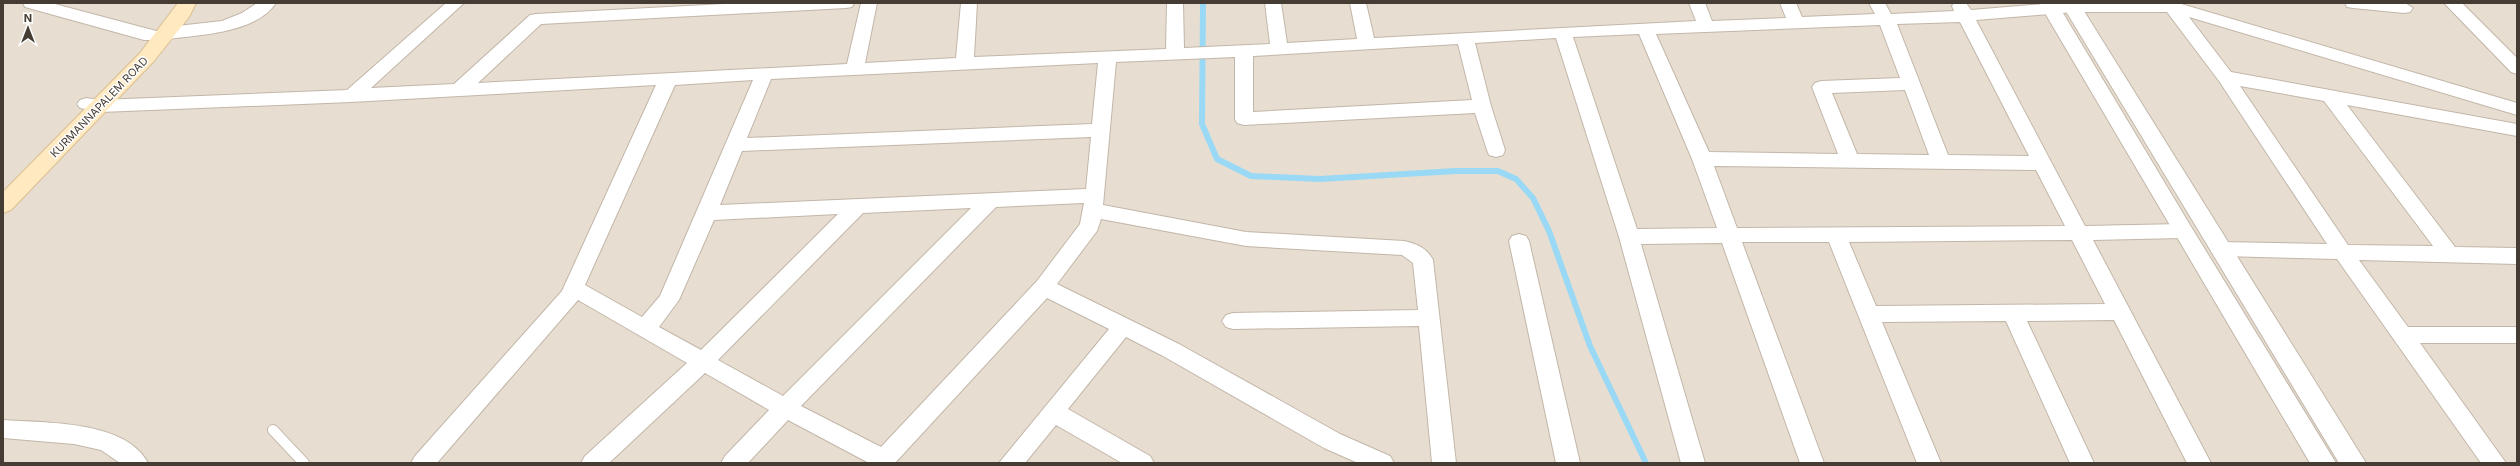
<svg xmlns="http://www.w3.org/2000/svg" width="2520" height="466" font-family="Inter,sans-serif">
  <style>
    .residential { fill: #e7ded1 }
    .lines { fill: none; stroke-linecap: round; stroke-linejoin: round }
    .stream { stroke: #9ad9f5; stroke-width: 6 }
    .service-casing { stroke: #c2b6a8; stroke-width: 12 }
    .minor-casing { stroke: #c2b6a8; stroke-width: 2 }
    .tertiary-casing { stroke: #c2b6a8; stroke-width: 2 }
    .secondary-casing { stroke: #dabf91; stroke-width: 2 }
    .service { stroke: #fff; stroke-width: 10 }
    .minor { fill: #fff; fill-rule: evenodd }
    .tertiary { fill: #fff; fill-rule: evenodd }
    .secondary { fill: #ffe9c1; fill-rule: evenodd }
    .labels { text-anchor: middle; stroke-width: 3; stroke-linejoin: round; paint-order: stroke }
    .street-label { font-size: 11px; fill: #453c33; stroke: #fff }
  </style>
  <rect width="100%" height="100%" fill="#f3ece3"/>
  <rect class="residential" x="3" y="3" width="2514" height="460"/>
  <g class="lines">
    <path class="stream" d="M1203,3l-1,121 15,35 34,17 69,3 136,-8h42l18,8 17,19 16,33 41,115 56,117"/>
    <defs>
      <path id="service" d="M273,430l31,33"/>
      <g id="minor">
        <path d="M23,3h28l109,29 8,-5 54,-6 20,-8 15,-10h19c-20,30 -76,32 -108,36l-7,-4 -8,5h-9l-119,-33z"/>
        <path d="M446,3h18l-93,85 83,-4 76,-69 6,-1 207,-11h111l-2,4 -6,1 -305,16 -63,59 369,-19 14,-61h16l-12,60 91,-5 5,-55h16l-3,54 192,-8 1,-46h16l1,45 86,-4 -5,-41h16l6,40 70,-4 -7,-36h16l8,35 322,-17 -7,-18h16l7,18 74,-3 -6,-15h16l6,14 73,-3 -6,-11h16l6,11 63,-3 -2,-5 2,-3h12l5,7 86,-7h121l339,100v12l-328,-98 42,55 286,52v12l-170,-31 108,142 62,1v16l-158,-4 49,67h109v16h-97l86,120h-25l-144,-204 -116,-3 -7,-2 -3,-5 3,-5 7,-2 106,2 -108,-163 -52,-69h-94l-97,8 109,206 97,-2 7,2 3,5 -3,5 -7,2 -89,2 118,223h-24l-73,-143 -87,1 67,142h-24l-64,-142 -124,1 59,141h-24l-88,-221h-87l82,221h-24l-78,-220 -81,1 64,219h-24l-62,-226 -63,-199 -81,5 16,63 14,44 -2,5 -7,2 -7,-2 -2,-5 -12,-37 -231,12 -7,-2 -2,-4v-62l-119,5 -13,143 143,27 158,9c13,3 23,7 29,19l23,203h-24l-13,-137 -186,3 -7,-2 -4,-6 4,-6 7,-2 185,-3 -5,-47 -11,-8 -156,-9 -145,-27 -4,12 -40,53 122,60 161,90 50,22 4,7h-36l-34,-15 -161,-92 -37,-19 -58,72 82,47 4,7h-32l-66,-38 -31,38h-26l110,-134 -62,-31 -152,165h-26l-81,-43 -40,43h-27l4,-7 44,-46 -64,-37 -96,90h-28l4,-7 102,-93 -109,-63 -141,163h-26l4,-7 147,-165 94,-206 -305,17 -250,10 -21,-4 -3,-4 3,-4 6,-2 15,2 246,-10zM1960,22l69,134 -81,-1 -51,-131zM1880,25l20,53 -79,3 -6,2 -3,4 26,67 -129,-2 -53,-118zM1639,34l53,125 25,69 -80,1 -64,-192zM1458,44l14,56 -219,12v-56zM1098,63l-6,61 -345,14 24,-59zM753,80l-93,216 -18,21 -57,-32 90,-200zM2240,86l84,15 109,145 -85,-1zM1905,90l24,65 -72,-1 -25,-61zM1091,137l-5,52 -366,16 22,-54zM1714,166l322,4 29,56 -328,2zM1084,203l-4,21 -43,57 -156,166 -80,-41 195,-199zM971,208l-188,188 -65,-36 145,-147zM838,214l-137,136 -42,-23 20,-27 35,-80zM2072,240l33,64 -229,2 -27,-64z"/>
        <path d="M2345,3h60l8,5 -3,4 -6,1 -51,-5 -6,-1z"/>
        <path d="M2444,3h18l55,55v16l-6,-2z"/>
        <path d="M1519,234l7,2 3,5 51,222h-24l-47,-222 3,-5z"/>
        <path d="M3,420c41,3 123,0 145,43h-28l-19,-13 -27,-6 -71,-6z"/>
      </g>
      <g id="tertiary">
        <path d="M2039,3h18l133,222 146,238h-26z"/>
        <path d="M2061,3h18l287,460h-27z"/>
      </g>
      <path id="secondary" d="M178,3h18l-7,14 -35,44 -143,149 -8,3v-21l137,-139z"/>
    </defs>
    <use href="#service" class="service-casing"/>
    <use href="#minor" class="minor-casing"/>
    <use href="#tertiary" class="tertiary-casing"/>
    <use href="#secondary" class="secondary-casing"/>
    <use href="#service" class="service"/>
    <use href="#minor" class="minor"/>
    <use href="#tertiary" class="tertiary"/>
    <use href="#secondary" class="secondary"/>
  </g>
  <g class="labels">
    <g class="street-label">
      <text transform="translate(99 107) rotate(-46)" y="4">KURMANNAPALEM ROAD</text>
    </g>
  </g>
  <rect width="2520" height="466" fill="none" stroke="#453c33" stroke-width="8"/>
  <g transform="translate(28 28)" stroke="#ffffff" stroke-width="3" paint-order="stroke">
  <path d="M0-3L7 15L0 10L-7 15Z" fill="#453c33"/>
  <text y="-6" font-size="11" font-weight="bold" text-anchor="middle" fill="#453c33">N</text>
  </g>
</svg>
